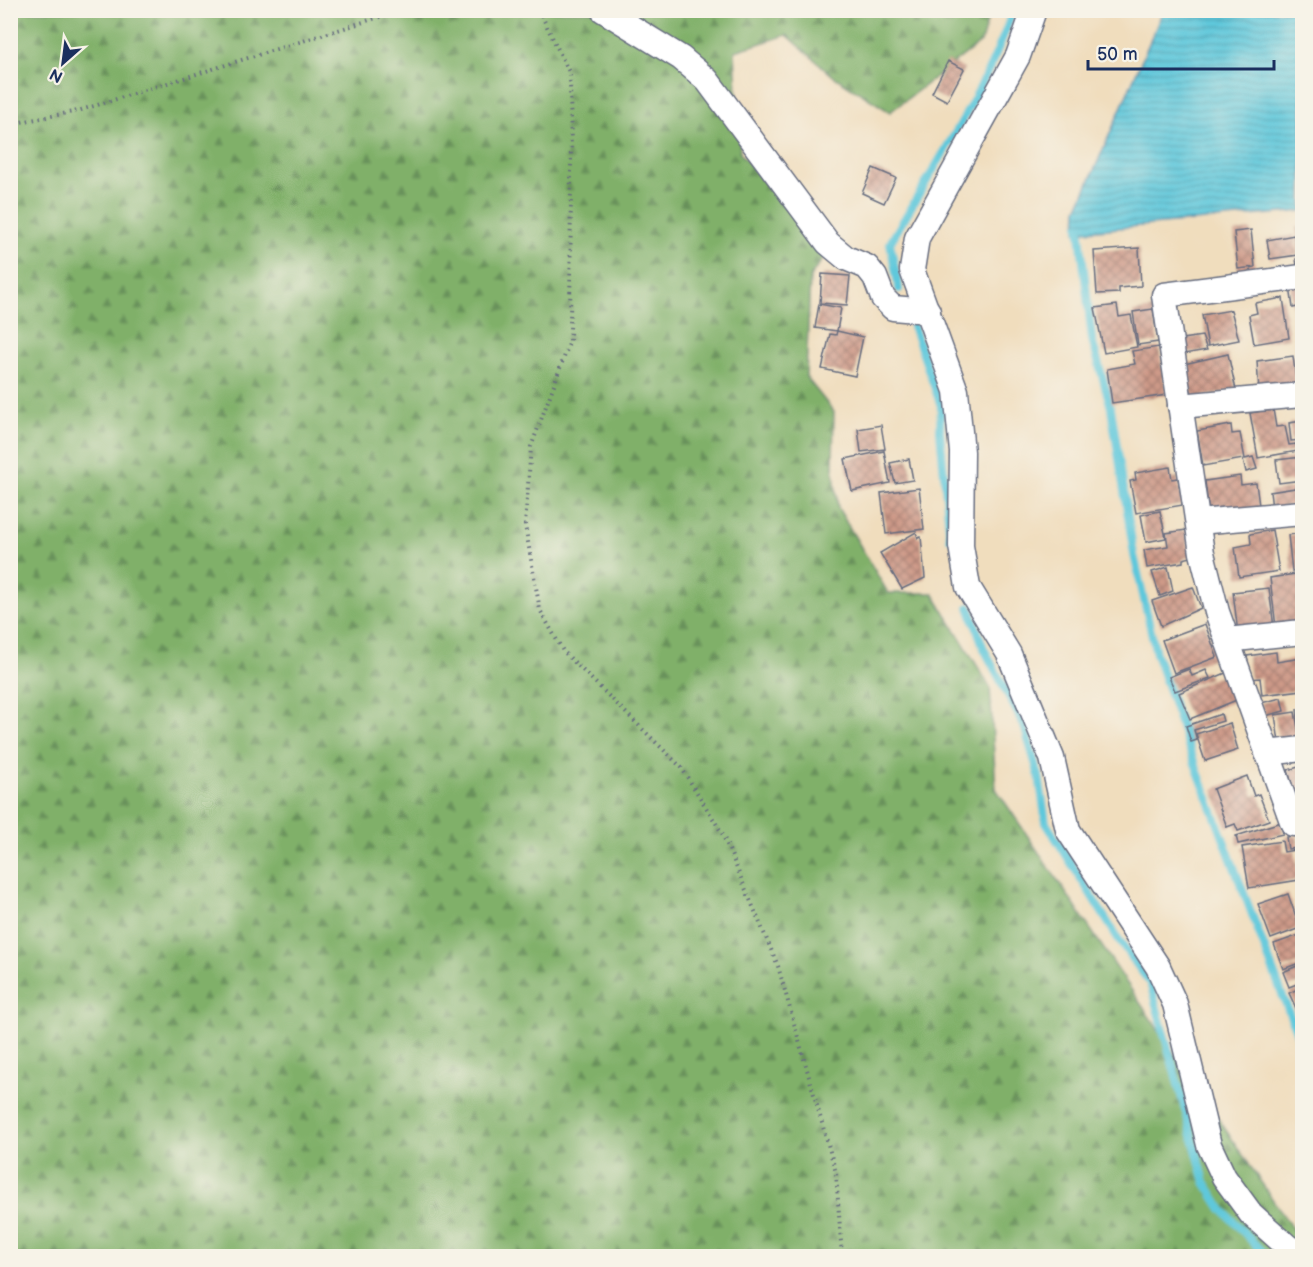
<svg xmlns="http://www.w3.org/2000/svg" width="1313" height="1267" font-family="'Balsamiq Sans',sans-serif">
  <style>
    .forest { fill: url(#forest-firs); stroke: #4e7064; stroke-width: 1.5 }
    .water { fill: url(#water-rules); stroke: #3d7c9c; stroke-width: 1.5 }
    .lines { fill: none; stroke-linecap: round; stroke-linejoin: round }
    .stream { stroke: #5fc8db; stroke-width: 8 }
    .building { fill: url(#building-cross-hatch) }
    .minor-casing { stroke: #666c7f; stroke-width: 27 }
    .path { stroke: #666c7f; stroke-width: 4; stroke-dasharray: 1.5 4.5; stroke-linecap: butt }
    .minor { stroke: #fff; stroke-width: 24 }
  </style>
  <defs>
    <pattern id="forest-firs" width="22" height="20" patternUnits="userSpaceOnUse" patternTransform="scale(1.5)"><rect width="22" height="20" fill="#80b069"/><path d="M5 1l3.5 6h-7zM16 11l3.5 6h-7z" fill="#68905a"/></pattern>
    <pattern id="water-rules" width="6" height="5" patternUnits="userSpaceOnUse" patternTransform="scale(1.5)"><rect width="6" height="5" fill="#5fc8db"/><path d="M0 2.5h6" fill="none" stroke="#4ea3b5"/></pattern>
    <pattern id="building-cross-hatch" width="8" height="8" patternUnits="userSpaceOnUse" patternTransform="scale(1.5)"><rect width="8" height="8" fill="#ce9a88"/><path d="M0 0l8 8M0 8l8-8" fill="none" stroke="#a67e72"/></pattern>
  </defs>
  <rect width="100%" height="100%" fill="#f7f3e8"/>
  <filter id="ink" filterUnits="userSpaceOnUse"><feTurbulence type="fractalNoise" baseFrequency=".0167" numOctaves="2"/><feDisplacementMap in="SourceGraphic" scale="12" xChannelSelector="R" yChannelSelector="G"/><feConvolveMatrix kernelMatrix="1 2 1 2 8 2 1 2 1" color-interpolation-filters="sRGB"/></filter>
  <filter id="wash" filterUnits="userSpaceOnUse"><feTurbulence type="fractalNoise" baseFrequency=".008" numOctaves="4" result="noise"/><feDisplacementMap in="SourceGraphic" scale="24" xChannelSelector="R" yChannelSelector="G"/><feGaussianBlur stdDeviation="1.35" result="paint"/><feColorMatrix in="noise" values="0 0 0 0 0 0 0 0 0 0 0 0 0 0 0 0 0 1.4 0 .05"/><feComposite in="paint" operator="in"/></filter>
  <g filter="url(#wash)">
    <rect width="100%" height="100%" fill="#f0ddbd"/>
    <path class="forest" d="M10,11h980l-9,31 -91,70 -57,-36 -46,-41 -52,16 5,102 86,101 -16,23 -4,100 28,35 -1,53 5,43 50,85h45l57,94 6,102 306,454v13h-1291z"/>
    <path class="water" d="M1163,11h139v200l-226,21 1,-22z"/>
    <g class="lines">
      <g class="stream">
        <path d="M1079,226l13,114 19,68 23,147 22,99 30,86 116,307"/>
        <path d="M899,289l-9,-46c43,-75 95,-150 123,-233"/>
        <path d="M913,326l28,80 -1,25 10,107"/>
        <path d="M969,607l15,42 40,77 15,50 7,47 76,122 28,38 55,199 17,27 44,47"/>
      </g>
    </g>
    <g id="blocks">
      <g class="building">
        <path d="M948,61l16,8 -17,32 -15,-8z"/>
        <path d="M873,168l23,10 -12,25 -22,-10z"/>
        <path d="M1296,227h6v37l-5,1 -1,-6 3,-1z"/>
        <path d="M1251,230l4,37 -17,2 -4,-37z"/>
        <path d="M1294,235l4,20 -28,4 -3,-19z"/>
        <path d="M1139,248l2,38 -22,2v5l-22,1 -3,-43z"/>
        <path d="M822,274l28,2 -3,29 -27,-2z"/>
        <path d="M1302,284v22l-9,2 -3,-22z"/>
        <path d="M1283,298l6,40 -35,6 -5,-29 8,-2 -2,-10z"/>
        <path d="M819,304l22,4 -4,23 -22,-3z"/>
        <path d="M1117,305l2,12 12,-2 6,32 -33,6 -9,-45z"/>
        <path d="M1153,309l5,33 -20,3 -5,-33z"/>
        <path d="M1231,310l8,30 -31,6 -6,-31z"/>
        <path d="M837,331l26,6 -8,39 -33,-7 8,-35 6,1z"/>
        <path d="M1202,336l5,14 -23,4 -2,-15z"/>
        <path d="M1159,347l8,48 -55,8 -5,-34 28,-5 -3,-13z"/>
        <path d="M1228,354l8,36 -43,9 -9,-35z"/>
        <path d="M1293,356l4,31 -38,5 -2,-31z"/>
        <path d="M1273,409l3,18 9,-1 4,19 7,-1 2,7 -40,7 -8,-45z"/>
        <path d="M1302,421v19l-11,1 -2,-18z"/>
        <path d="M881,425l4,24 -24,3 -3,-23z"/>
        <path d="M1231,425l1,9 8,-1 5,26 8,-2 4,12 -11,3 -3,-13 -40,7 -6,-35z"/>
        <path d="M884,451l6,32 -38,8 -7,-32z"/>
        <path d="M1302,457v23l-23,3 -3,-23z"/>
        <path d="M909,459l4,21 -18,3 -5,-20z"/>
        <path d="M1170,467l2,12 6,-1 5,27 -47,8 -6,-32 6,-1 -1,-7z"/>
        <path d="M1240,476l1,9 15,-2 4,30 -51,3 -4,-35z"/>
        <path d="M1302,487v17l-30,4 -2,-16z"/>
        <path d="M919,488l5,41 -38,5 -5,-41z"/>
        <path d="M1160,511l6,27 -20,4 -5,-27z"/>
        <path d="M1186,530l5,27 -8,2v3l-36,6 -3,-18 24,-4 -2,-13z"/>
        <path d="M1272,530l7,41 -40,6 -4,-30 16,-3 -1,-10z"/>
        <path d="M916,532l2,6 3,-1 4,41 -23,11 -22,-36z"/>
        <path d="M1302,533v36l-10,2 -4,-36z"/>
        <path d="M1168,567l5,24 -13,5 -8,-24z"/>
        <path d="M1302,573v51l-26,3 -6,-49z"/>
        <path d="M1193,587l8,21 -40,18 -9,-25z"/>
        <path d="M1269,588l5,40 -36,5 -5,-41z"/>
        <path d="M1205,624l12,33 -43,16 -12,-33z"/>
        <path d="M1276,652l1,10 25,-4v32l-40,5 -2,-17 -10,1 -3,-23z"/>
        <path d="M1189,669l3,7 14,-6 4,8 -35,13 -6,-14z"/>
        <path d="M1228,672l11,27 -49,20 -11,-26z"/>
        <path d="M1281,698l3,13 -19,5 -4,-13z"/>
        <path d="M1302,708v34h-1l-4,-33z"/>
        <path d="M1295,712l5,27 -21,3 -4,-27z"/>
        <path d="M1221,714l2,7 -29,9 3,10 -6,2 -5,-16z"/>
        <path d="M1230,723l8,27 -33,11 -9,-27z"/>
        <path d="M1302,766v43l-3,1 -11,-40z"/>
        <path d="M1247,776l7,20 5,-2 10,26 -31,11 -3,-7 -8,3 -14,-38z"/>
        <path d="M1281,822l2,12 -45,10 -2,-8z"/>
        <path d="M1297,835l2,13 -11,1 -2,-12z"/>
        <path d="M1282,841l2,11 11,-2 4,30 -50,8 -7,-41z"/>
        <path d="M1288,894l12,34 -29,11 -13,-35z"/>
        <path d="M1302,934v28l-19,7 -9,-25z"/>
        <path d="M1302,964v18l-13,5 -6,-15z"/>
        <path d="M1302,987v34l-13,-28z"/>
      </g>
    </g>
  </g>
  <g filter="url(#ink)">
    <use href="#blocks" fill-opacity="0" stroke="#666c7f" stroke-width="1.5"/>
    <g class="lines">
      <defs>
        <g id="minor">
          <path d="M603,10l78,48 26,22 121,163 18,15 21,9 8,10 8,21 10,10 35,3"/>
          <path d="M1034,10l-16,46 -101,182 -5,32 44,121 6,61 -1,94 7,41 41,67 43,104 16,72 90,137 17,37 34,141 15,32 27,37 37,33 14,7"/>
          <path d="M1302,277l-138,18 38,258 15,59 76,212 9,-1"/>
          <path d="M1180,406l122,-11"/>
          <path d="M1198,522l104,-9"/>
          <path d="M1227,640l75,-8"/>
          <path d="M1267,753l35,-4"/>
        </g>
      </defs>
      <use href="#minor" class="minor-casing"/>
      <g class="path">
        <path d="M539,10l31,64 1,86 -1,181 -39,106 -6,78 15,85 23,41 118,116 41,66 56,133 58,207 6,83"/>
        <path d="M10,124l68,-13 324,-101"/>
      </g>
      <use href="#minor" class="minor"/>
    </g>
  </g>
  <rect width="1313" height="1267" fill="none" stroke="#f7f3e8" stroke-width="36"/>
  <g transform="translate(63 63) rotate(208)" stroke="#f7f3e8" stroke-width="4.5" paint-order="stroke">
  <path d="M0-4.5L10 22L0 15L-10 22Z" fill="#1b2f5e"/>
  <text y="-9" font-size="16" font-weight="bold" text-anchor="middle" fill="#1b2f5e">N</text>
  </g>
  <path d="M1088 60v9h186v-9" fill="none" stroke="#1b2f5e" stroke-width="3"/>
  <text x="1097" y="60" font-size="18" fill="#1b2f5e" stroke="#f7f3e8" stroke-width="4.5" paint-order="stroke">50 m</text>
</svg>
